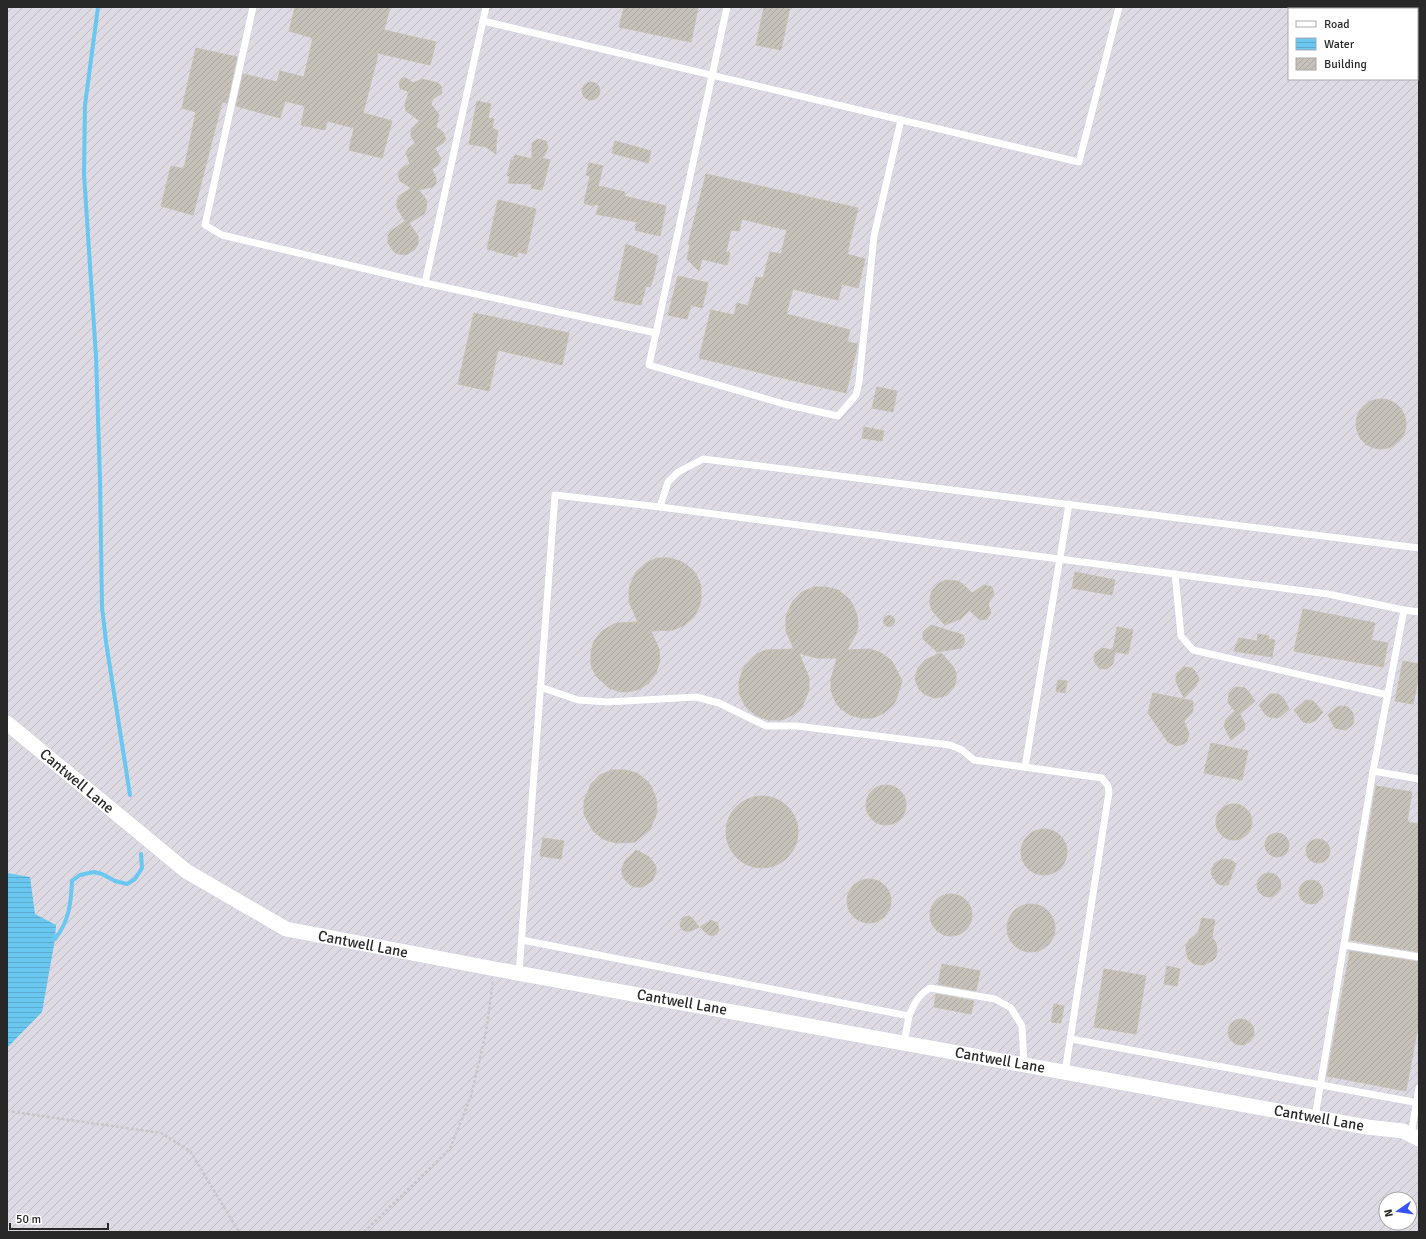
<svg xmlns="http://www.w3.org/2000/svg" width="1426" height="1239" font-family="Signika,sans-serif">
  <style>
    .industrial { fill: url(#industrial-furrows); fill-rule: evenodd }
    .water { fill: url(#water-rules) }
    .lines { fill: none; stroke-linecap: round; stroke-linejoin: round }
    .stream { stroke: #69c7f0; stroke-width: 4 }
    .building { fill: url(#building-hatch); stroke: #c6c0b3 }
    .lane-casing { stroke: #ced1e1; stroke-width: 8 }
    .street-casing { stroke: #ced1e1; stroke-width: 16 }
    .path { stroke: #c7c7c7; stroke-width: 2.5; stroke-dasharray: 3 2; stroke-linecap: butt }
    .lane { stroke: #fff; stroke-width: 7 }
    .street { stroke: #fff; stroke-width: 15 }
    .rail { stroke: #9c9eb3; stroke-width: 3 }
    .labels { text-anchor: middle; stroke-width: 3; stroke-linejoin: round; paint-order: stroke }
    .street-label { font-size: 15px; fill: #282828; stroke: #fff }
  </style>
  <defs>
    <pattern id="industrial-furrows" width="10" height="10" patternUnits="userSpaceOnUse"><rect width="10" height="10" fill="#dddae3"/><path d="M-1 1l2-2M0 10L10 0M9 11l2-2" fill="none" stroke="#bebbc3"/></pattern>
    <pattern id="water-rules" width="6" height="5" patternUnits="userSpaceOnUse"><rect width="6" height="5" fill="#69c7f0"/><path d="M0 2.5h6" fill="none" stroke="#5babce"/></pattern>
    <pattern id="building-hatch" width="6" height="6" patternUnits="userSpaceOnUse"><rect width="6" height="6" fill="#c6c1b9"/><path d="M-1 1l2-2M0 6l6-6M5 7l2-2" fill="none" stroke="#aaa69f"/></pattern>
  </defs>
  <rect width="100%" height="100%" fill="#ebe4d9"/>
  <path class="industrial" d="M7,7h1412v1225h-1412zM1289,9h128v70h-128zM1386,1199h24v24h-24z"/>
  <path class="water" d="M7,873l23,4 5,37 21,11 -1,14 -13,73 -35,36z"/>
  <g class="lines">
    <g class="stream">
      <path d="M98,7l-13,98 -1,69 12,183 4,123 2,127 4,35 24,153"/>
      <path d="M50,940l5,-1c14,-18 16,-35 17,-58l8,-6 14,-3 8,2 13,7 12,3 8,-5 7,-11 -1,-14"/>
    </g>
  </g>
  <g class="building">
    <path d="M295,7h95l-6,23 52,12 -6,23 -57,-13 5,3 -15,58 29,8 -10,37 -33,-8 5,-22 -27,-7 -2,9 -24,-5 4,-19 -20,-5 -5,17 -44,-12 7,-32 34,8 3,-11 24,6 9,-39 -24,-7z"/>
    <path d="M624,7h68l6,1 -7,34 -72,-15z"/>
    <path d="M764,7h26l-9,43 -25,-5z"/>
    <path d="M196,48l41,9 -10,46 -5,-1 -29,113 -32,-9 10,-40 13,3 12,-57 -14,-4z"/>
    <path d="M402,78h4l7,5 9,-4 16,4 3,3 1,7 -9,6 -2,5 8,11 -3,12 7,5 3,7 -3,4 -8,5 6,11 -3,6 -6,4 4,9v5l-4,4 -13,3 8,11 -1,8 -2,5 -15,9 9,13v8l-3,5 -9,6 -7,-1 -5,-2 -6,-9v-8l3,-4 14,-10 -8,-13v-8l2,-4 12,-8 -11,-7 -2,-6 1,-3 3,-4 8,-4 -4,-11 2,-4 7,-6 -4,-7v-5l3,-5 6,-5 -14,-10 -1,-7 4,-12 -9,-4 -1,-5z"/>
    <circle cx="591" cy="91" r="9"/>
    <path d="M477,101l14,3 -3,14 6,1 -2,9 6,3 -2,12v11l-10,-7 -17,-3z"/>
    <path d="M538,139l8,2 2,7 -6,10 8,2 -8,30 -11,-2 1,-4 -24,-1 2,-7h-3l4,-16h2l2,-5 17,4v-16z"/>
    <path d="M615,141l36,10 -3,12 -36,-10z"/>
    <path d="M589,163l14,3 -5,20 27,6 -1,4 42,10 -6,30 -25,-6 2,-8 -41,-8 3,-9 -6,-1v2l-9,-3 6,-27 -4,-1z"/>
    <path d="M706,174l152,34 -11,46 18,5 -7,29 -16,-4 -4,16 -45,-11 -7,25 64,16 -3,12 11,2 -12,49 -147,-35 12,-48 23,5 3,-12 11,3 8,-29 7,1 7,-26 11,2 6,-24 -45,-11 -3,12 -8,-1 -5,22 4,1 -3,12 -25,-6 -3,12 -12,-12 3,-14 -2,-1z"/>
    <path d="M498,200l38,9 -10,45 -8,-2 -1,5 -30,-8z"/>
    <path d="M626,244l32,12 -5,23 -3,8 -4,-1 -5,19 -27,-5z"/>
    <path d="M678,276l30,7 -6,25 -11,-3 -4,14 -19,-4z"/>
    <path d="M474,313l95,20 -7,32 -64,-15 -9,41 -31,-7z"/>
    <path d="M877,387l20,4 -4,21 -21,-4z"/>
    <circle cx="1381" cy="424" r="25"/>
    <path d="M864,427l20,4 -2,10 -20,-3z"/>
    <path d="M657,558h13l12,4 10,7 4,5 5,12v13l-1,6 -6,12 -9,8 -12,5 -22,1 8,18 1,12 -4,12 -7,10 -10,6 -6,2 -12,1 -12,-4 -13,-12 -5,-11v-13l3,-11 8,-10 10,-6 5,-2 21,-1 -9,-20v-13l2,-6 5,-11 10,-9z"/>
    <path d="M1075,572l40,8 -3,15 -40,-7z"/>
    <path d="M946,580l11,1 6,3 9,9 12,-8 8,2 2,7 -6,10 3,9 -4,6 -7,1 -11,-10 -7,8 -17,7 -12,-13 -3,-7v-7l2,-7 7,-8z"/>
    <path d="M814,587h12l12,3 10,8 4,5 5,12 1,12 -2,7 -9,16 23,-1 11,4 10,7 3,5 8,16 -6,19 -3,5 -9,8 -11,5h-12l-11,-3 -10,-7 -4,-5 -5,-12v-12l6,-21h-20l-18,-5 10,25v12l-7,17 -9,8 -11,5h-13l-12,-4 -9,-7 -4,-5 -5,-11v-12l4,-12 3,-5 9,-9 11,-5 28,-1 -8,-18v-13l2,-7 5,-10 9,-9z"/>
    <path d="M1303,609l72,14 -4,17 17,3 -5,24 -89,-16z"/>
    <circle cx="889" cy="621" r="5.5"/>
    <path d="M931,625l32,10 2,7 -4,6 -24,4 -14,-13v-7z"/>
    <path d="M1117,627l16,3 -5,24 -13,-2 -2,12 -6,5 -8,-1 -5,-7 1,-8 7,-5 11,2z"/>
    <path d="M1258,634l11,2 -1,3 7,1 -3,17 -38,-6 5,-13 18,3z"/>
    <path d="M941,653l12,13 3,7v7l-2,7 -7,8 -6,2 -7,1 -10,-4 -5,-5 -4,-10 3,-11 7,-8z"/>
    <path d="M1403,661l16,3v11l-6,29 -18,-3z"/>
    <path d="M1184,667l8,1 3,3 4,7 -3,8 -12,12 -8,-16v-4l2,-6z"/>
    <path d="M1058,680l9,1 -2,12 -9,-2z"/>
    <path d="M1238,687l7,1 3,3 7,10 -15,13 5,10 -1,6 -13,10 -7,-14 2,-7 9,-8 -6,-7 -1,-3 1,-8 5,-5z"/>
    <path d="M1153,693l40,8v9l-1,3 -8,8 5,13 -2,7 -3,3 -8,2 -8,-4 -20,-29z"/>
    <path d="M1270,694h8l3,2 3,3 5,10 -8,7 -4,2 -8,-1 -4,-3 -6,-9z"/>
    <path d="M1306,700l7,1 10,11 -7,8 -6,3 -7,-1 -9,-12z"/>
    <path d="M1340,706l8,1 5,6 1,9 -2,3 -6,5 -7,-1 -4,-1 -7,-13 8,-7z"/>
    <path d="M1211,743l37,8 -6,29 -38,-7z"/>
    <path d="M612,770h13l12,3 10,8 4,5 5,12 1,13 -2,7 -5,11 -15,13 -19,1 -13,-4 -10,-8 -9,-17v-13l7,-17 9,-9z"/>
    <circle cx="886" cy="805" r="20"/>
    <path d="M1376,786l36,6 -5,30 12,2v128l-69,-12z"/>
    <circle cx="762" cy="832" r="36"/>
    <circle cx="1234" cy="822" r="18"/>
    <circle cx="1044" cy="852" r="23"/>
    <circle cx="1277" cy="845" r="12"/>
    <path d="M543,838l21,3 -3,18 -21,-3z"/>
    <circle cx="1318" cy="851" r="12"/>
    <path d="M636,850l13,7 4,5 3,5v6l-4,8 -9,6h-9l-5,-3 -4,-4 -3,-6v-6l3,-7z"/>
    <path d="M1224,859l7,1 5,4 -8,21h-7l-4,-2 -3,-4 -3,-6 3,-9 4,-3z"/>
    <circle cx="1269" cy="885" r="12"/>
    <circle cx="869" cy="901" r="22"/>
    <circle cx="1311" cy="892" r="12"/>
    <circle cx="951" cy="915" r="21"/>
    <circle cx="1031" cy="928" r="24"/>
    <path d="M685,917l4,-1 3,2 7,9 -8,4h-7l-3,-3 -1,-4 2,-5z"/>
    <path d="M1202,918l13,2 -3,17 4,6 1,5 -1,9 -4,4 -9,4 -9,-1 -6,-5 -2,-9v-5l3,-5 9,-7z"/>
    <path d="M711,920l6,3 2,6 -2,5 -5,2 -5,-2 -7,-7z"/>
    <path d="M1350,951l69,11v59l-13,70 -79,-15z"/>
    <path d="M942,964l38,7 -4,20 -38,-7z"/>
    <path d="M1167,966l13,3 -3,17 -13,-2z"/>
    <path d="M1104,969l42,7 -10,58 -42,-7z"/>
    <path d="M936,994l38,7 -3,13 -37,-7z"/>
    <path d="M1054,1004l10,2 -3,17 -10,-1z"/>
    <circle cx="1241" cy="1032" r="13"/>
  </g>
  <g class="lines">
    <defs>
      <g id="lane">
        <path d="M253,7l-48,218 17,10 203,48 61,-276"/>
        <path d="M727,7l-78,358 135,39 54,12 18,-21 3,-13 15,-146 27,-116"/>
        <path d="M483,21l596,141 40,-155"/>
        <path d="M425,283l231,50"/>
        <path d="M660,507l668,87 76,16 -31,161 46,8"/>
        <path d="M1175,574l6,62 12,14 195,45"/>
        <path d="M1404,610l15,2"/>
        <path d="M540,687l38,13 30,2 88,-5 23,6 47,23h31l153,19 12,5 12,10 128,18 6,8 1,6 -44,280"/>
        <path d="M1025,767l44,-263"/>
        <path d="M522,940l387,76 -5,27"/>
        <path d="M1344,945l75,12"/>
        <path d="M519,973l36,-478 105,12 8,-25 10,-10 25,-13 716,89"/>
        <path d="M909,1016c5,-12 9,-21 21,-28l65,11 16,9 11,18 2,38"/>
        <path d="M1071,1039l348,64"/>
        <path d="M1315,1117l58,-346"/>
        <path d="M1411,1135l8,-47"/>
      </g>
      <path id="street" d="M7,723l179,148 100,58 209,40 872,158 36,4 16,8"/>
    </defs>
    <use href="#lane" class="lane-casing"/>
    <use href="#street" class="street-casing"/>
    <g class="path">
      <path d="M7,1111l154,22 29,18 49,81"/>
      <path d="M364,1232l86,-83 21,-53 15,-64 7,-51"/>
    </g>
    <use href="#lane" class="lane"/>
    <use href="#street" class="street"/>
    <g class="rail">
      <path d="M1348,7l6,2"/>
      <path d="M1417,46l2,1"/>
    </g>
  </g>
  <g class="labels">
    <g class="street-label">
      <text transform="translate(77 781) rotate(40)" y="5">Cantwell Lane</text>
      <text transform="translate(363 944) rotate(11)" y="5">Cantwell Lane</text>
      <text transform="translate(682 1002) rotate(10)" y="5">Cantwell Lane</text>
      <text transform="translate(1000 1060) rotate(10)" y="5">Cantwell Lane</text>
      <text transform="translate(1319 1118) rotate(10)" y="5">Cantwell Lane</text>
    </g>
  </g>
  <rect width="1426" height="1239" fill="none" stroke="#282828" stroke-width="16"/>
  <rect x="1288" y="8" width="130" height="72" fill="#ffffff" stroke="#a9a9a9"/>
  <rect x="1296" y="21" width="20" height="6" fill="#ffffff" stroke="#a9a9a9"/>
  <text x="1324" y="28" font-size="12" fill="#282828">Road</text>
  <rect x="1296" y="38" width="20" height="12" fill="url(#water-rules)" stroke="#a9a9a9"/>
  <text x="1324" y="48" font-size="12" fill="#282828">Water</text>
  <rect x="1296" y="58" width="20" height="12" fill="url(#building-hatch)" stroke="#a9a9a9"/>
  <text x="1324" y="68" font-size="12" fill="#282828">Building</text>
  <g transform="translate(1398 1211) rotate(257)"><circle r="19" fill="#ffffff" stroke="#a9a9a9"/>
  <path d="M0-3L7 15L0 10L-7 15Z" fill="#3552fc"/>
  <text y="-6" font-size="11" font-weight="bold" text-anchor="middle" fill="#282828">N</text>
  </g>
  <path d="M10 1223v6h98v-6" fill="none" stroke="#282828" stroke-width="2"/>
  <text x="16" y="1223" font-size="12" fill="#282828" stroke="#ffffff" stroke-width="3" paint-order="stroke">50 m</text>
</svg>
